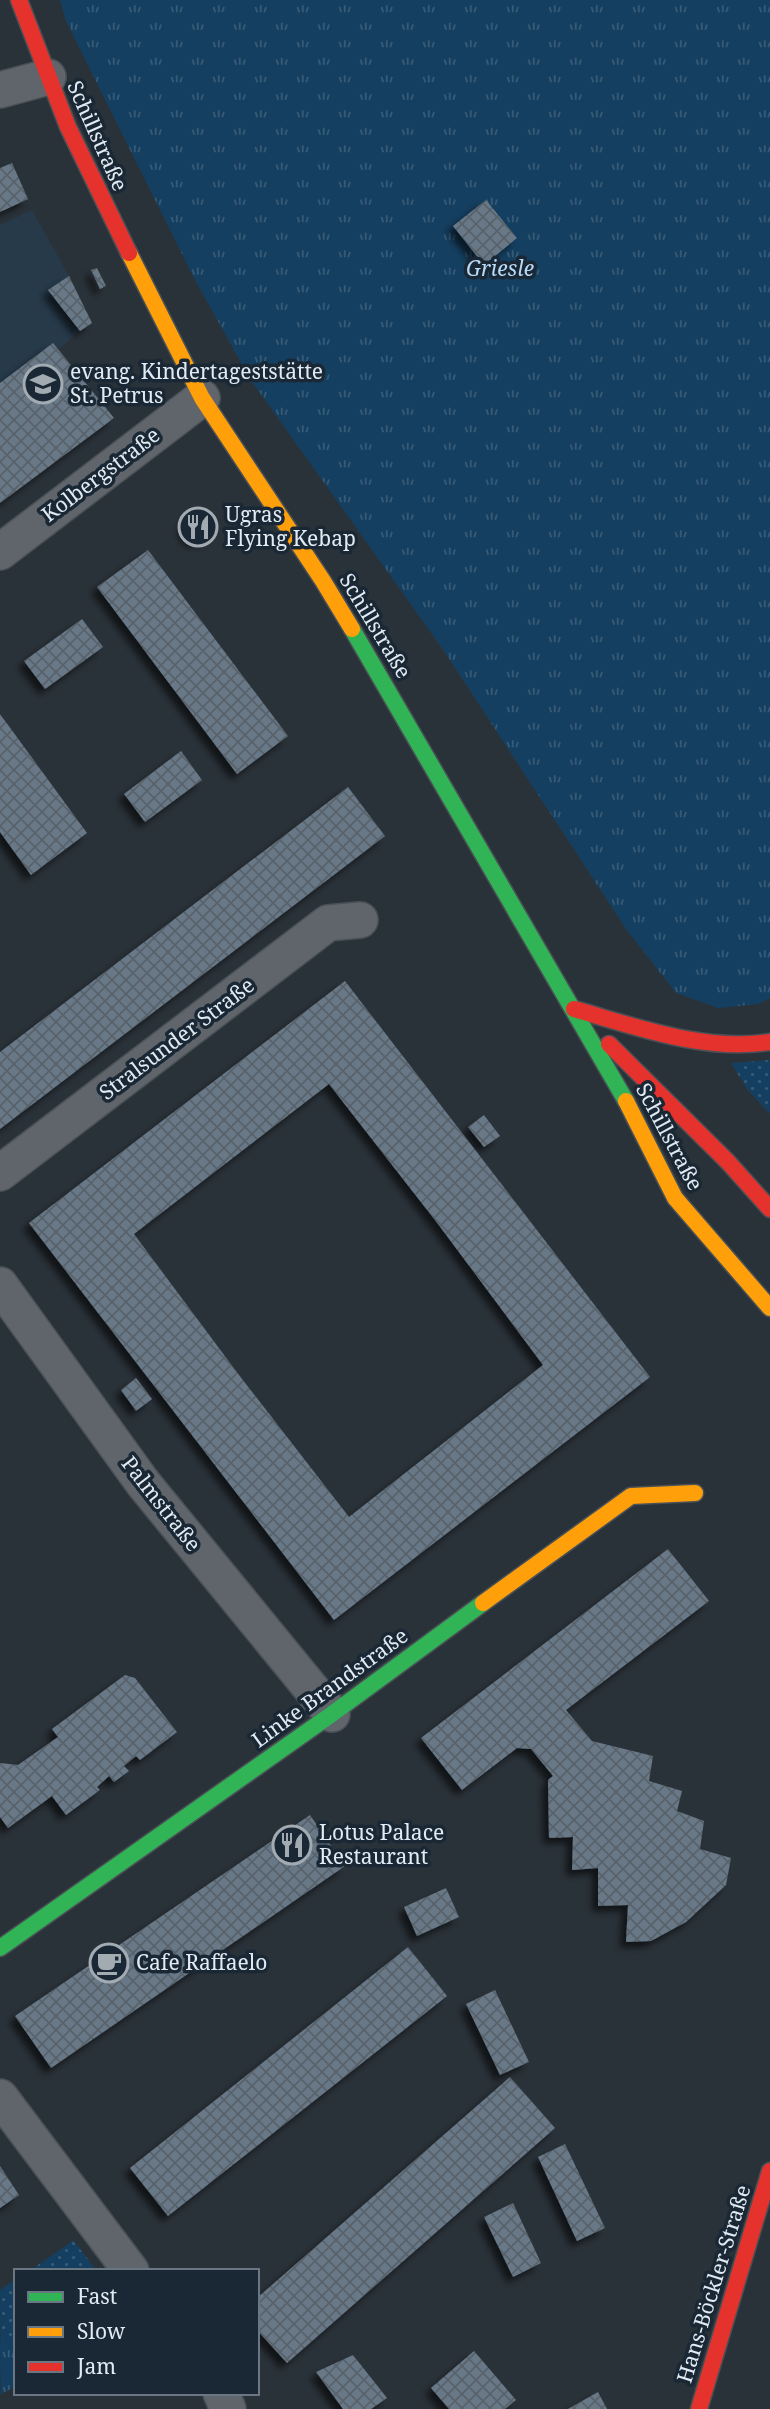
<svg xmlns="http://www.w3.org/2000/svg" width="770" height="2409" font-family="'Noto Serif',serif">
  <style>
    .built { fill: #273a4a }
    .grass { fill: url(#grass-dots) }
    .park { fill: url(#park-tufts) }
    .building { fill: url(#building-cross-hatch); fill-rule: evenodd; filter: url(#shadow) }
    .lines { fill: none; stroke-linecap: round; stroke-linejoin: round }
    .street-casing { stroke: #495056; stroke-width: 38 }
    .fast-casing { stroke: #495056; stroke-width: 19 }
    .slow-casing { stroke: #495056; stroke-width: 19 }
    .jam-casing { stroke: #495056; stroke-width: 19 }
    .street { stroke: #60656b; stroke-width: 35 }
    .fast { stroke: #30b455; stroke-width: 16 }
    .slow { stroke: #ff9f0a; stroke-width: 16 }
    .jam { stroke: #e5322d; stroke-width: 16 }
    .labels { text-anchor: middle; stroke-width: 7; stroke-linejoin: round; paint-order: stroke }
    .street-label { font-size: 21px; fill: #e2ebf3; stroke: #1a2835 }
    .park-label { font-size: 21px; font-style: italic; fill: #b8daf9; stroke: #1a2835 }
    .poi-label { font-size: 21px; fill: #e2ebf3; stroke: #1a2835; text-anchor: start }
  </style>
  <defs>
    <pattern id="grass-dots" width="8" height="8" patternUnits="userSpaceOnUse" patternTransform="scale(1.75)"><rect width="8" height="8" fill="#153f60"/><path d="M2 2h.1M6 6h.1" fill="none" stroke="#375b77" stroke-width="1.8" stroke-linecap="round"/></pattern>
    <pattern id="park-tufts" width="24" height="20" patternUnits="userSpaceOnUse" patternTransform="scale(1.75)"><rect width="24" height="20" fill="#153f60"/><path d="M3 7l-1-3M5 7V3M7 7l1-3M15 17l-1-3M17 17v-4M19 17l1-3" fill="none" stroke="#375b77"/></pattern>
    <pattern id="building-cross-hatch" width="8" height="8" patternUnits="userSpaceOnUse" patternTransform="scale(1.75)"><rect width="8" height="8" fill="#687887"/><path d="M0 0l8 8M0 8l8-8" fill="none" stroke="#58626b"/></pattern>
    <filter id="shadow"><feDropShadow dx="-6" dy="6" stdDeviation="3.5" flood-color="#0009"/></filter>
  </defs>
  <rect width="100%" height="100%" fill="#2a3239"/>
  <path class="built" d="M32,210l37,66 -20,14 31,41 -21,18 -59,154v-278z"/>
  <g class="grass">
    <path d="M770,1060v54l-23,-25 -16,-26z"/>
    <path d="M73,2240l24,31h-68l41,-28z"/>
    <path d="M16,2279v107l-15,8 -1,-104z"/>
  </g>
  <g class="park">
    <path d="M60,0h710v998l-12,6 -40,4 -42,-15 -50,-64 -182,-278 -194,-272 -56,-101 -128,-257z"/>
    <path d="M16,2333v53l-15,8 -1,-52z"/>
  </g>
  <g class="building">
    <path d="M12,163l16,36 -28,13v-44z"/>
    <path d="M486,200l31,38 -33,27 -31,-39z"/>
    <path d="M97,268l9,18 -6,3 -9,-19z"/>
    <path d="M69,276l23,47 -12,8 -32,-41z"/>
    <path d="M53,343l61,75 -114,85v-120z"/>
    <circle cx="198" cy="527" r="14"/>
    <path d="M148,550l140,186 -51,38 -140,-187z"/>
    <path d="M82,619l21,28 -58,42 -21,-28z"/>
    <path d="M0,714l87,119 -56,42 -31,-43z"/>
    <path d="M181,751l21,29 -57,42 -21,-28z"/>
    <path d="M348,787l37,49 -385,293v-77z"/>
    <path d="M345,981l305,396 -316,243 -305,-397zM329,1084l109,140 105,141 -194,152 -110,-142 -105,-141z"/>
    <path d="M484,1115l16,21 -16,11 -16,-20z"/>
    <path d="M136,1378l16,21 -16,12 -15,-21z"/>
    <path d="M668,1549l41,52 -143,109 26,31 61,15 -4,25 33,10 -5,20 27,10 -4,28 31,9 -5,27 -40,37 -35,19 -25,1 2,-37 -30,1v-38l-26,2 1,-33 -24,1 -1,-58 5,-4 -22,-27 -14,-1 -55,42 -41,-52z"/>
    <path d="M125,1675l10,3 42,54 -37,28 -4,-4 -12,10 5,5 -15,11 -5,-6 -12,11 3,3 -34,25 -14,-19 -44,32 -8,-11v-54l18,2 40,-28 -6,-8z"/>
    <path d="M310,1815l35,51 -294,202 -36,-52z"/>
    <path d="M446,1888l13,29 -42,19 -13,-29z"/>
    <path d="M408,1947l39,49 -279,220 -38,-48z"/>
    <path d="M495,1990l34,72 -29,13 -34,-71z"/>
    <path d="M510,2077l45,51 -268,235 -30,-33v-32z"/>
    <path d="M565,2144l40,84 -28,13 -39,-84z"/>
    <path d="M0,2166l19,29 -19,13z"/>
    <path d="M513,2203l28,60 -28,14 -29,-60z"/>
    <path d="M474,2351l42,49 -11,9h-56l-18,-21z"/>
    <path d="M353,2355l34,43 -16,11h-28l-27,-37z"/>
    <path d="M598,2392l9,17h-39z"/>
  </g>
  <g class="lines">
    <defs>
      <g id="street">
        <path d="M0,90l48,-13"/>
        <path d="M0,552l202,-154"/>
        <path d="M0,1173l328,-250 32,-3"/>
        <path d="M0,1285l143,198 189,231"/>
        <path d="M0,2097l131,174"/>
        <path d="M221,2393l7,16"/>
      </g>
      <g id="fast">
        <path d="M352,629l274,472"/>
        <path d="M0,1948l332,-234 151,-111"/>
      </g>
      <g id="slow">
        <path d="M129,253l73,145 121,183 29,48"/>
        <path d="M626,1101l49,97 95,110"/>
        <path d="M483,1603l148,-107 64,-3"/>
      </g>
      <g id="jam">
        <path d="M19,0l49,127 61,126"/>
        <path d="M574,1009c63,18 130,43 196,33"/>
        <path d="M609,1044l119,118 42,47"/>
        <path d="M699,2409l71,-238"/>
      </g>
    </defs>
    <use href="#street" class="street-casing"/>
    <use href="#fast" class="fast-casing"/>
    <use href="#slow" class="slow-casing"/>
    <use href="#jam" class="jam-casing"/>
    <use href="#street" class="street"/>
    <use href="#fast" class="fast"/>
    <use href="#slow" class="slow"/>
    <use href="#jam" class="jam"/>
  </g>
  <defs>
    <symbol id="school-ring" viewBox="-11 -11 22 22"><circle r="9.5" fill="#1a2835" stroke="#a2aab2" stroke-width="1.5"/><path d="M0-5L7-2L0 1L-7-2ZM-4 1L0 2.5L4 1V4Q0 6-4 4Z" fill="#a2aab2"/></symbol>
    <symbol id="restaurant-ring" viewBox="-11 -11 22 22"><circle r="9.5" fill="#1a2835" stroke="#a2aab2" stroke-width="1.5"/><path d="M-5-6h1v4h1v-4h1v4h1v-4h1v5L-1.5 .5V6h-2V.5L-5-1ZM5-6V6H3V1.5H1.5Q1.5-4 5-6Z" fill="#a2aab2"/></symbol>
    <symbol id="cafe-ring" viewBox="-11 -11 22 22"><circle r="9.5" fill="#1a2835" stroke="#a2aab2" stroke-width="1.5"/><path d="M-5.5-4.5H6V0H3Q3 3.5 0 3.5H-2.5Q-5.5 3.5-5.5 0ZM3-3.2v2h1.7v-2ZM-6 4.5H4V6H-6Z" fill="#a2aab2"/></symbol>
  </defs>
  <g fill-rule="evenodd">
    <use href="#school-ring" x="21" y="362" width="44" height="44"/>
    <use href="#restaurant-ring" x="176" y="505" width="44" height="44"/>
    <use href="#restaurant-ring" x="270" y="1823" width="44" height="44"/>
    <use href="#cafe-ring" x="87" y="1941" width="44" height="44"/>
  </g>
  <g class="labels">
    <g class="street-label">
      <text transform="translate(97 136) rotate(66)" y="7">Schillstraße</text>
      <text transform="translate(101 475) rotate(-37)" y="7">Kolbergstraße</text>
      <text transform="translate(375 626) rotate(59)" y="7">Schillstraße</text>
      <text transform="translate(177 1039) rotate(-37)" y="7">Stralsunder Straße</text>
      <text transform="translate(669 1137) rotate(62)" y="7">Schillstraße</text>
      <text transform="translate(161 1504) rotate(52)" y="7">Palmstraße</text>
      <text transform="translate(330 1688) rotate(-36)" y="7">Linke Brandstraße</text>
      <text transform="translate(714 2284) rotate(-73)" y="7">Hans-Böckler-Straße</text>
    </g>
    <g class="park-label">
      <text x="500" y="276">Griesle</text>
    </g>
    <g class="poi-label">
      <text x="70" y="379">evang. Kindertageststätte<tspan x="70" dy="24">St. Petrus</tspan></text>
      <text x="225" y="522">Ugras<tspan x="225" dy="24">Flying Kebap</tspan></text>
      <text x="319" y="1840">Lotus Palace<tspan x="319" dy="24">Restaurant</tspan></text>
      <text x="136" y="1970">Cafe Raffaelo</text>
    </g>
  </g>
  <rect x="14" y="2269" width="245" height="126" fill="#1a2835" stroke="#6a7681" stroke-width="2"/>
  <rect x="28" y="2292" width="35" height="10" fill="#30b455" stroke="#6a7681" stroke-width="2"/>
  <text x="77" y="2304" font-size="21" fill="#e2ebf3">Fast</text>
  <rect x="28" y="2327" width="35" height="10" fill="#ff9f0a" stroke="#6a7681" stroke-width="2"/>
  <text x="77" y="2339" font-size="21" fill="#e2ebf3">Slow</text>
  <rect x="28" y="2362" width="35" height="10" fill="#e5322d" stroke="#6a7681" stroke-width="2"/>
  <text x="77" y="2374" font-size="21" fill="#e2ebf3">Jam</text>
</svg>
